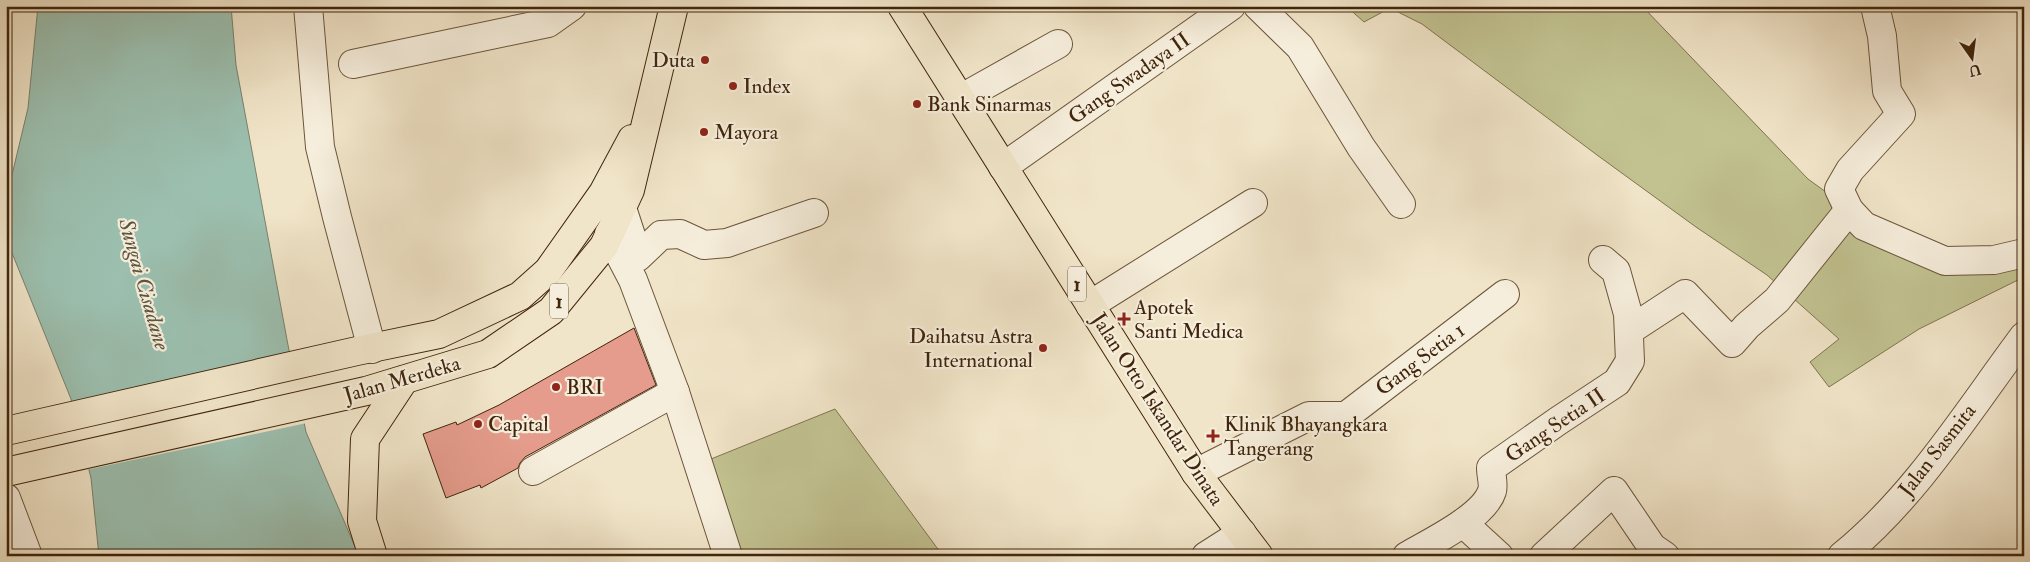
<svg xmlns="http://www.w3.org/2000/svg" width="2030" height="562" font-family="'IM FELL Double Pica',serif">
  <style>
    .green { fill: #c2c291; stroke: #81744e }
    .water { fill: #9cc0b0; stroke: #77826e }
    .pier { fill: #f1e5c9 }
    .building { fill: #e59c8c; stroke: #40250c }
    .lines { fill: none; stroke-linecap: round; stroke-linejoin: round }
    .minor-casing { stroke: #6c553b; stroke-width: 30 }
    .major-casing { stroke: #40250c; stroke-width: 30 }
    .highway-casing { stroke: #40250c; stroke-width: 30 }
    .minor { stroke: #f6eedc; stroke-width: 28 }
    .major { stroke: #f1e5c9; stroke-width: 28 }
    .highway { stroke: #f1e5c9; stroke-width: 28 }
    .poi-dot { fill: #8f2418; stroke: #f6eedc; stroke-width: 2 }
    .labels { text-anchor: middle; stroke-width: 4.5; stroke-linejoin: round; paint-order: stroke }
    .shield { fill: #f6eedc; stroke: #77614a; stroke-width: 1 }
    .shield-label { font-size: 20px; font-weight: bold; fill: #40250c }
    .poi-label { font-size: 21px; fill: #40250c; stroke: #f6eedc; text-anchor: start }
    .street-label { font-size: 21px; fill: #40250c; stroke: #f6eedc }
    .water-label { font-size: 22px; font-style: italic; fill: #5c543d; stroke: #f6eedc }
  </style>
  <rect width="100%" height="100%" fill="#f1e5c9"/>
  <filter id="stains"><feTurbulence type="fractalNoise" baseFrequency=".004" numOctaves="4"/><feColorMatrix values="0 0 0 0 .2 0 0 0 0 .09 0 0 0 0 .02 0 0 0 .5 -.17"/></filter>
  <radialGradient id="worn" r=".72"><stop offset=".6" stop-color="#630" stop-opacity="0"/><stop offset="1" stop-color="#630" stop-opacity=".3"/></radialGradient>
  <g class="green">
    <path d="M1346,6h296l166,173 73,53 60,24 83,-6v27l-105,52 -90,58 -19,-25 29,-23 -72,-64 -71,-48 -99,-72 -175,-131 -32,-16 -26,14z"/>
    <path d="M835,409l108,147h-204l-28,-97z"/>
  </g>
  <path class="water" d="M38,6h193l5,59 52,280 18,87 53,124h-260l-8,-78 -20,-79 -65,-161v-38l22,-92z"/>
  <path class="pier" d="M294,362l13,61 -221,47 -15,-61z"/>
  <path class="building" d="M634,328l22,57 -131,72 -5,6 -2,5 -37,20 -1,-3 -34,13 -23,-64 33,-12 1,3 42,-20z"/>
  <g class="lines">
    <defs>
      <g id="minor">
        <path d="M308,6l12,141 17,70 35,132"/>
        <path d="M1258,6l42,41 61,100 40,57"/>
        <path d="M1875,6l7,30 5,55 14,23 -51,56 -11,19 10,21 15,16 81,35 49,-1 30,-7"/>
        <path d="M353,64l195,-41 24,-17"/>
        <path d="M960,99l98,-55"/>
        <path d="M1003,167l228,-161"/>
        <path d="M622,208l16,49 23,-22 19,-1 24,11 23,-2 87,-30"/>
        <path d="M609,234l24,46 42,112 53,164"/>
        <path d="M1090,305l163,-102"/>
        <path d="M1630,330l55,-36 47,49 15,-17 30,-26 72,-90"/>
        <path d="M533,471l142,-79"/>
        <path d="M1196,473l113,-57h37l159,-122"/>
        <path d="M6,498l22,58"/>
        <path d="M1463,523l36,33"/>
        <path d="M1206,556l36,-23"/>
        <path d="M1407,556c22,-13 77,-39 85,-65 2,-6 -1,-16 -1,-23l67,-47 59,-39 13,-21 -2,-47 -12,-43 -13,-11"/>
        <path d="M1544,556l70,-65 38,56 13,9"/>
        <path d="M1842,556c73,-59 126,-145 182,-220"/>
      </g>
      <path id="major" d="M373,556l-11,-35 3,-82 39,-59"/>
      <g id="highway">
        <path d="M902,6l294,467 63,83"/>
        <path d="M6,431l351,-80 82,-17 81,-38 28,-25 55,-78 29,-54"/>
        <path d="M6,472l360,-81 122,-37 63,-43 53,-65 26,-56 44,-184"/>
      </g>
    </defs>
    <use href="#minor" class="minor-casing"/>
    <use href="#major" class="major-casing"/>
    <use href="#highway" class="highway-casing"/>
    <use href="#minor" class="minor"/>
    <use href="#major" class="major"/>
    <use href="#highway" class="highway"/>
  </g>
  <g class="poi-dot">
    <circle cx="705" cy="60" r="5"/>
    <circle cx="733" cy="86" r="5"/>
    <circle cx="917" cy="104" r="5"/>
    <circle cx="704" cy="132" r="5"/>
    <path d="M1121.5 311.5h5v5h5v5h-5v5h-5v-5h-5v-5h5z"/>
    <circle cx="1043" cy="348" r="5"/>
    <circle cx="556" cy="387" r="5"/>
    <circle cx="478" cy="424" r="5"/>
    <path d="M1210.5 428.5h5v5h5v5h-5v5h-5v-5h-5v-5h5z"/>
  </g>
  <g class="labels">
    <g class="shield">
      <rect x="1068" y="266.5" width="18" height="35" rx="4"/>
      <rect x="550" y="283.5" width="18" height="35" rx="4"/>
    </g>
    <g class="shield-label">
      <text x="1077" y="291">1</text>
      <text x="559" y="308">1</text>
    </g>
    <g class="poi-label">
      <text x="695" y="67" text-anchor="end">Duta</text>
      <text x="743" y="93">Index</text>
      <text x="927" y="111">Bank Sinarmas</text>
      <text x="714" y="139">Mayora</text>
      <text x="1134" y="314">Apotek<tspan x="1134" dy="24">Santi Medica</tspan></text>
      <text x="1033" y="343" text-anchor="end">Daihatsu Astra<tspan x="1033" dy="24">International</tspan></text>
      <text x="566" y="394">BRI</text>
      <text x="488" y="431">Capital</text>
      <text x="1224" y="431">Klinik Bhayangkara<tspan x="1224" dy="24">Tangerang</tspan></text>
    </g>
    <g class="street-label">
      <text transform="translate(1129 78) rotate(-35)" y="7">Gang Swadaya II</text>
      <text transform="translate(1420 359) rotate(-37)" y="7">Gang Setia 1</text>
      <text transform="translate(402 379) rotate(-16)" y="7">Jalan Merdeka</text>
      <text transform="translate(1158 409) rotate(57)" y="7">Jalan Otto Iskandar Dinata</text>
      <text transform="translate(1555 425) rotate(-34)" y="7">Gang Setia II</text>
      <text transform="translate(1937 450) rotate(-52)" y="7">Jalan Sasmita</text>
    </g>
    <g class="water-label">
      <text transform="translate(145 284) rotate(74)" y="8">Sungai Cisadane</text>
    </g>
  </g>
  <rect width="2030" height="562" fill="none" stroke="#f1e5c9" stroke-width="25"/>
  <rect x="8" y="8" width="2015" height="547" fill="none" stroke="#40250c" stroke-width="2.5"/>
  <rect x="12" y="12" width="2005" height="537" fill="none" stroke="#40250c"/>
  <g transform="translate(1972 58) rotate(166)" stroke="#f6eedc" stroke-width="4" paint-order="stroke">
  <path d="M0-4L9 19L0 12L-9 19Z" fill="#40250c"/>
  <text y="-8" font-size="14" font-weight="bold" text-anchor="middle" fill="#40250c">U</text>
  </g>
  <rect width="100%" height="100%" filter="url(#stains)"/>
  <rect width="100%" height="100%" fill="url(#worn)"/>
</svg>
